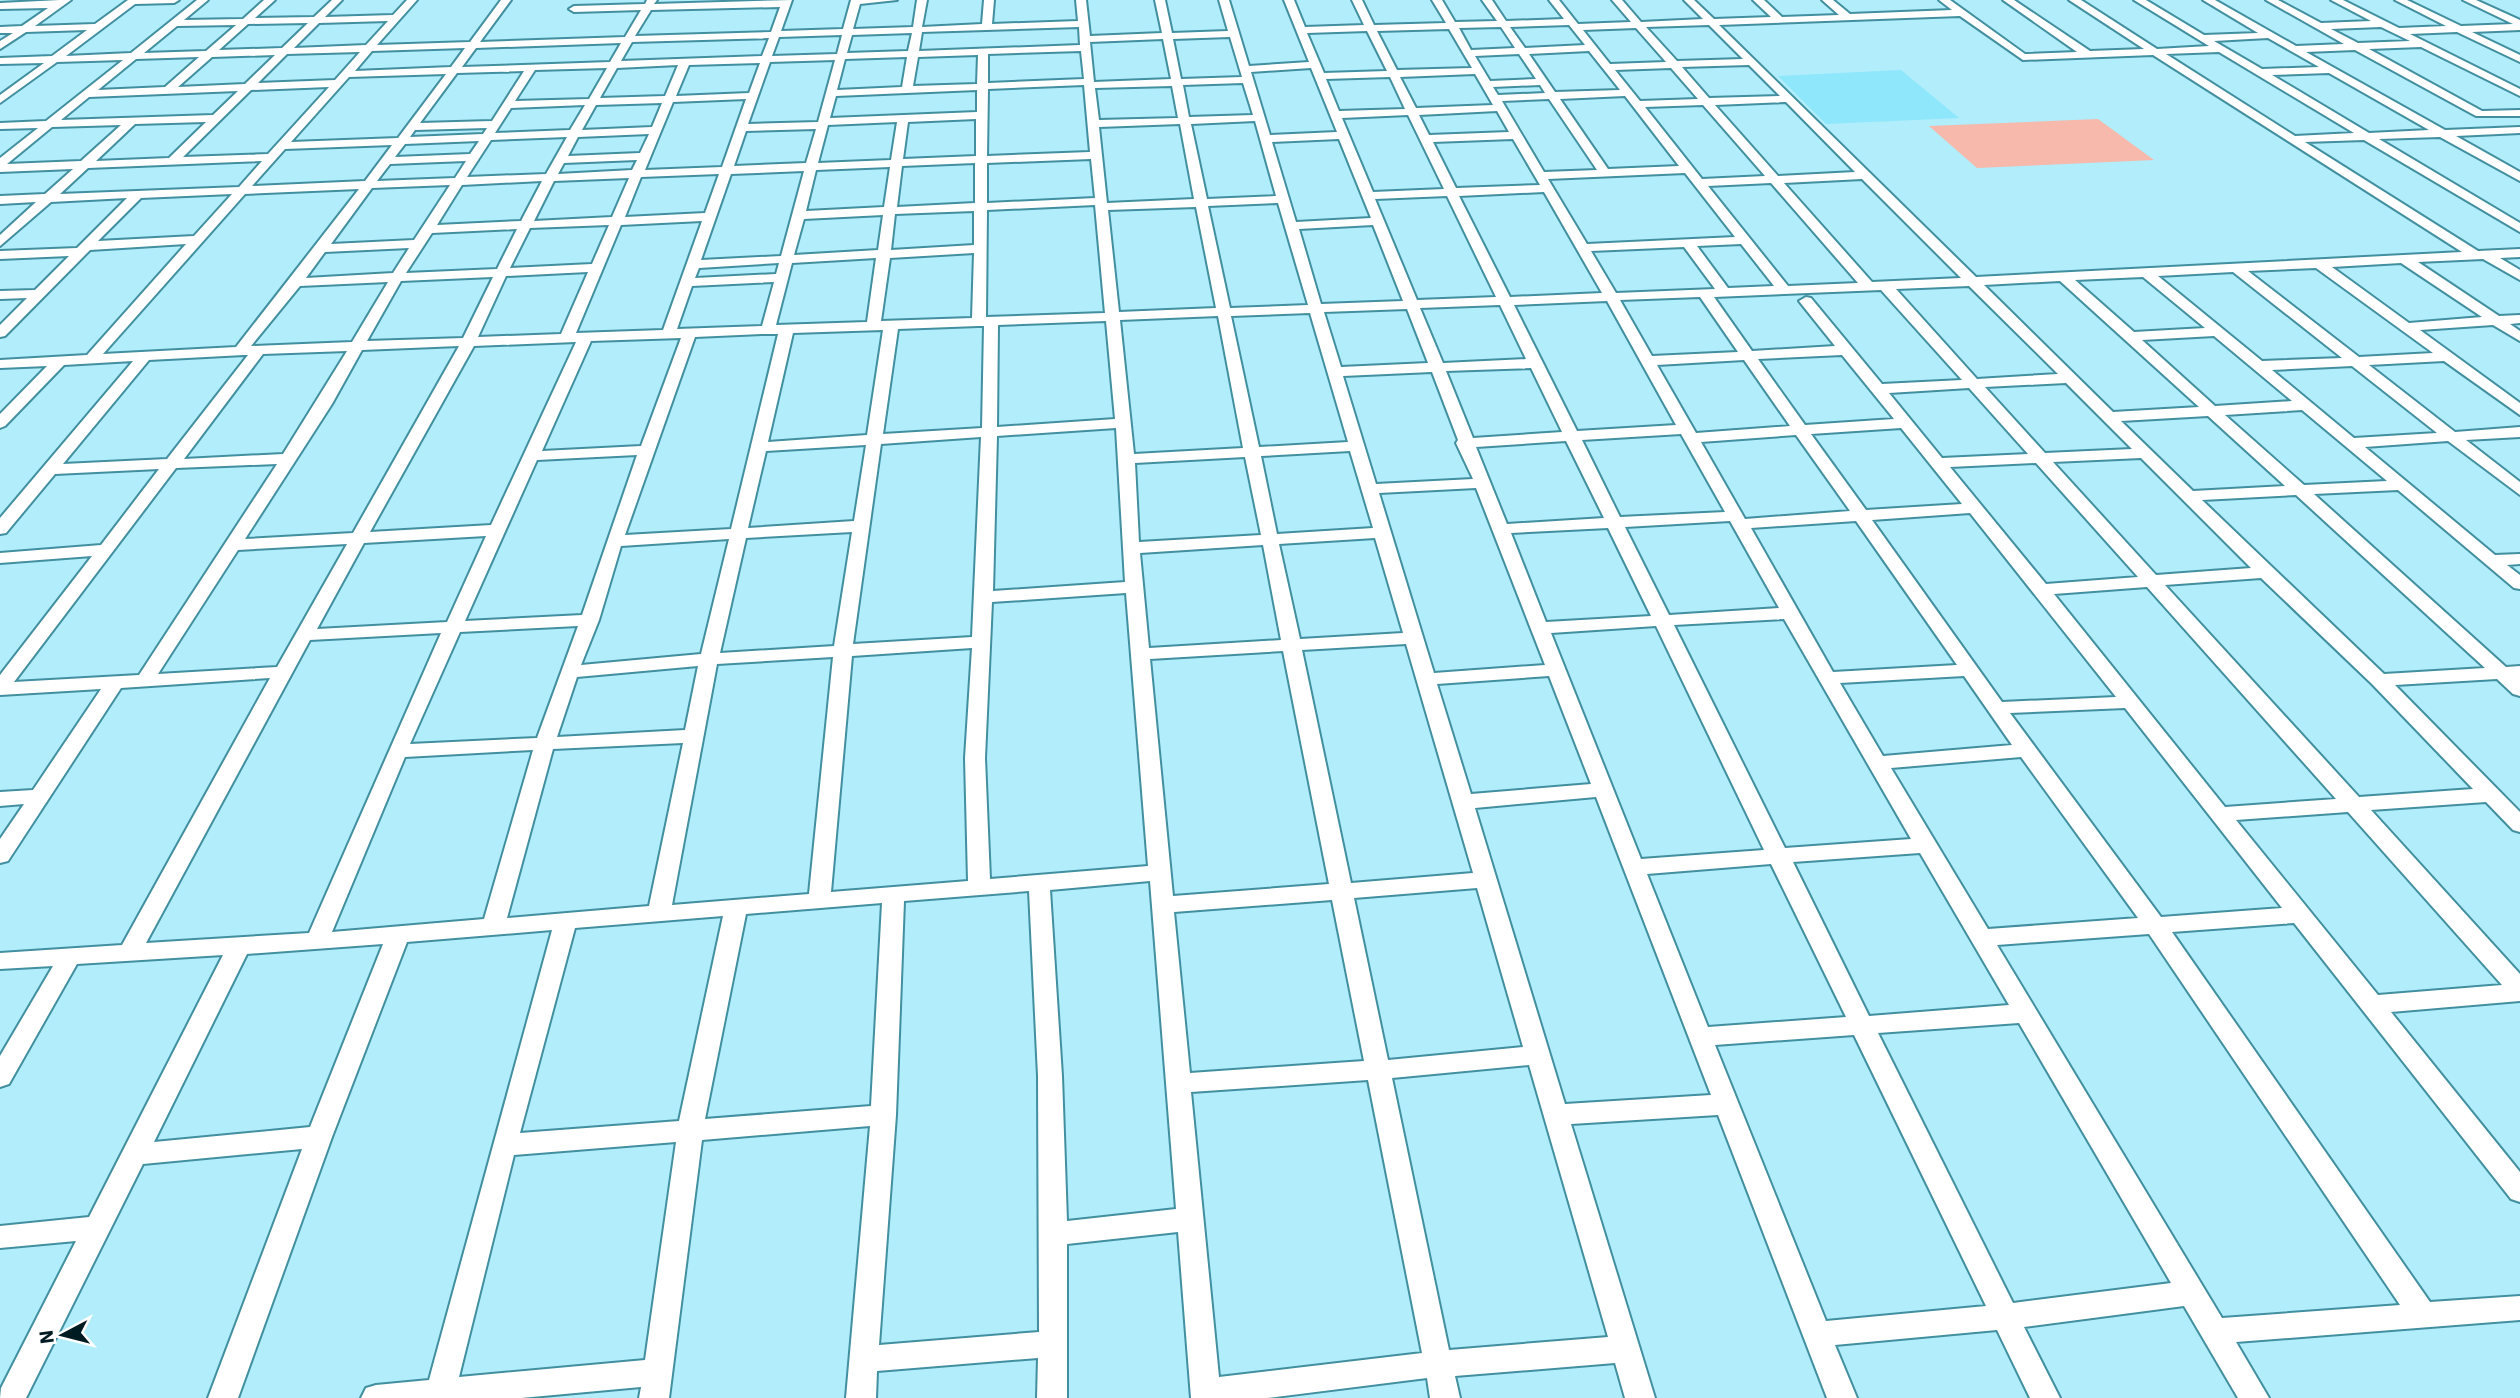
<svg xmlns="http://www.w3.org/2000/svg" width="2520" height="1398" font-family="'IBM Plex Sans',sans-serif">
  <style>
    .built { fill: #8ee7fb }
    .green { fill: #f6b9ab }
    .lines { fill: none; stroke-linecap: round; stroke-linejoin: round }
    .minor-casing { stroke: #418f9f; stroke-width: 4 }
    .minor { fill: #fff; fill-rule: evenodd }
  </style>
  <rect width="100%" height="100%" fill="#b1edfb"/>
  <path class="built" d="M1901,70l58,48 -133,6 -48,-48z"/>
  <path class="green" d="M2098,119l56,41 -177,8 -48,-42z"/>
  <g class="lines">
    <defs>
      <path id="minor" d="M60,0h11l-36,26 60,-2 33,-24h51l-5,3 -39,1 -69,52 65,-3 66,-53h11l-24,20 59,-1 21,-19h11l-20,18 59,-1 18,-17h10l-17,17 68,-2 14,-15h10l-40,45 93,-3 31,-42h10l-31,42 145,-5 16,-27 -67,2 -5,-3 5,-3 71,-2 2,-4h10l-3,4 138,-4 -11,31 62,-2 8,-29h46l-37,4 -7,25 60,-2 4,-27h10l-5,27 60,-3 2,-24h10l-2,24 86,-3 -2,-21h10l4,36 72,-3 -7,-33h10l7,33 56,-2 -9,-31h10l20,66 60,-4 -25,-62h10l11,27 59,-2 -12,-25h10l12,25 72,-2 -14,-23h10l13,22 42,-1 -15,-21h10l14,21 58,-2 -15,-19h10l19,24 53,-2 -19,-22h10l19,22 62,-3 -19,-19h10l20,19 57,-2 -18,-17h11l18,17 57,-2 -17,-15h11l17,14 102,-4 -13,-10h11l75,54 52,-2 -74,-52h11l76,51 54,-2 -75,-49h12l76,49 52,-3 -75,-46h12l58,35 54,-2 -55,-33h12l81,46 48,-2 -78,-44h12l43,23 50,-2 -40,-21h12l56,28 47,-2 -51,-26h12l54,26 52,-2 -50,-24h13l44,20v10l-48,2 48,23v7l-63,-30 -47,2 110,55v7l-99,-49 -52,2 113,62 38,-1v6h-44l-121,-66 -49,2 139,78 75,-3v6l-64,3 64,36v9l-80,-44 -61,2 141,84v9l-156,-92 -59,2 173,109 42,-2v8l-20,1 20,12v10l-37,-21 -65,3 81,54 21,-1v8l-10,1 10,7v10l-27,-16 -73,5 100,73v12l-76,-54 -75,4 86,67 65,-5v10l-54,3 54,42v13l-72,-54 -83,6 130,108 25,-1v10l-13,1 13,10v14l-6,-1 -116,-98 -84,4 192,173 14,-1v30l-7,-2 -16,-15 -102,6 125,127v20l-7,-2 -27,-28 -115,8 149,164v27l-129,11 129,160v30l-9,-3 -217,-276 -122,9 258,370 90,-6v24l-284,22 33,56h-31l-54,-92 -160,21 36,71h-30l-33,-68 -162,15 22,53h-30l-109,-283 -147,9 84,274h-30l-10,-35 -160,13 5,22h-30l-3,-20 -160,20h-76l-13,-166 -111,12v154h-30l1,-40 -161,13 -1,27h-30l24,-272 -168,14 -33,258h-30l2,-11 -120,11h-160l5,-10 10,-3 53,-5 123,-450 -145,12 -75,195 -94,261h-30l94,-249 -159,15 -117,234h-26l1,-10 75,-147 -76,7v-22l89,-9 134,-262 -146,9 -68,120 -9,3v-31l53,-90 -53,3v-16l122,-8 148,-267 -149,10 -113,173 -8,2v-24l24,-35 -24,2v-14l33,-2 68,-101 -101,6v-20l92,-119 -92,7v-10l101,-8 58,-76 -104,5 -49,59 -6,1v-16l133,-157 -69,4 -59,61 -5,2v-14l47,-48 -47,2v-8l87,-5 99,-111 -96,6 -85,86 -5,1v-12l27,-27 -27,1v-8l35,-1 34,-34 -69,3v-8l77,-3 50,-50 -76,4 -51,44v-11l36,-33 -36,2v-8l45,-2 28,-25 -73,3v-14l38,-30 -38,1v-6l46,-2 77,-61 -66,2 -57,41v-8l44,-32 -44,1v-6l52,-2 35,-26 -61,2 -26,17v-8l13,-8h-13v-6l22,-1 26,-18 -48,1v-6zM780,7l-9,25 -136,4 16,-26zM1960,16l63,44 130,-5 309,197 -486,25 -257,-252zM388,21l-22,24 -72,3 25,-25zM308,23l-26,25 -63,2 29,-26zM236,25l-30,26 -62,2 33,-27zM1569,25l16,20 -60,3 -15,-21zM1709,25l34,34 -66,2 -31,-34zM1079,27l1,18 -161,6 3,-19zM1501,27l14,21 -44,2 -12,-22zM2381,27l29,14 -52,2 -27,-14zM1636,28l30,34 -56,2 -27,-34zM1449,29l23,39 -75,2 -20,-39zM1367,31l20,40 -63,2 -17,-40zM912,33l-4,18 -61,2 5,-18zM842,35l-5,19 -65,2 7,-19zM1230,37l12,40 -61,2 -8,-40zM769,38l-7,18 -141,5 11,-19zM2268,38l51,29 -57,2 -48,-28zM1163,39l8,40 -77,3 -4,-40zM621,43l-11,19 -148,5 14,-19zM465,48l-14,19 -96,4 17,-20zM1081,51l3,28 -96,4v-29zM1589,51l31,39 -65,2 -26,-38zM360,52l-25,28 -77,3 29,-29zM2219,52l135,81 -59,3 -129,-82zM1519,54l17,25 -46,2 -15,-25zM275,55l-30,29 -67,3 34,-30zM978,55l-1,29 -64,2 5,-29zM199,57l-34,30 -67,3 38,-31zM907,57l-5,30 -65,3 8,-31zM835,60l-17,62 -70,2 22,-62zM760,63l-11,30 -73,3 13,-31zM678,65l-13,31 -65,2 17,-30zM1749,65l31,31 -71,2 -27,-31zM607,68l-18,31 -74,2 20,-31zM1311,68l26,64 -67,3 -19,-63zM1671,68l27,31 -58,2 -25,-31zM524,71l-32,50 -72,2 37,-50zM2329,73l100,57 -60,3 -97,-58zM446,74l-48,64 -107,4 58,-65zM1475,74l18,31 -77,3 -16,-31zM1390,77l15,32 -66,2 -13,-32zM1243,83l10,32 -64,2 -6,-32zM1084,85l6,67 -103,4 1,-67zM1540,85l5,8 -47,2 -5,-8zM1172,86l6,32 -79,2 -4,-32zM329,87l-61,67 -85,3 68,-67zM977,90v22l-147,6 6,-22zM238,91l-25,24 -152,5 28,-23zM1625,96l54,70 -71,3 -48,-70zM746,99l-24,68 -77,3 28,-68zM1549,99l48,71 -53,2 -42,-71zM1786,102l69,70 -77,4 -63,-71zM662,103l-10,24 -70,3 14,-25zM585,105l-15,25 -75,3 16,-25zM1703,105l62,71 -63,3 -57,-72zM1497,111l12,21 -80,3 -10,-20zM1408,115l36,74 -71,3 -31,-74zM976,119v37l-73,3 5,-37zM1255,121l21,75 -69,3 -16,-75zM206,122l-37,36 -73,3 39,-37zM897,122l-6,38 -73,3 10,-38zM1180,124l14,75 -87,4 -8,-76zM121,125l-40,36 -74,3 45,-37zM487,128l-4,6 -73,3 5,-7zM816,129l-10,34 -72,3 12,-35zM649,134l-9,19 -72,3 10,-19zM567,137l-21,37 -79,3 24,-37zM1339,139l32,79 -75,4 -24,-80zM1513,139l27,46 -84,3 -23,-46zM479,141l-9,13 -75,3 10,-13zM392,145l-27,36 -113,5 33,-37zM1091,159l4,39 -108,5v-40zM637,160l-5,10 -74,4 6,-11zM262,161l-23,26 -179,7 28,-26zM466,161l-11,17 -78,3 13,-17zM975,163v40l-78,4 5,-41zM890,167l-6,40 -78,4 10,-41zM804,171l-23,85 -80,4 30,-86zM1685,173l50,64 -148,7 -39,-65zM719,174l-14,39 -80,4 16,-40zM629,178l-17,39 -78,4 20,-40zM1862,179l99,99 -89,4 -88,-99zM542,181l-21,40 -84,4 25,-40zM1771,183l87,100 -70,3 -80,-100zM450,185l-36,55 -83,4 41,-56zM359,189l-123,158 -133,7 142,-160zM1544,192l58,101 -92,4 -51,-101zM232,194l-38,42 -96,5 43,-43zM1447,196l49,101 -79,3 -42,-101zM1278,203l30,102 -78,3 -22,-102zM1095,205l10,108 -119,4 1,-107zM1196,207l20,101 -97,4 -11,-102zM974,211v34l-83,5 4,-36zM883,215l-5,35 -84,5 10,-36zM702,221l-39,109 -87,3 45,-108zM609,225l-17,39 -82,4 20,-40zM1373,225l30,76 -82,3 -22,-75zM517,229l-20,40 -91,4 26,-40zM1741,244l33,42 -46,2 -31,-42zM1684,247l31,42 -99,4 -25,-42zM409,248l-16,25 -87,5 19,-26zM974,253l-2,65 -91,3 9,-63zM876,258l-9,64 -91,3 16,-62zM779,263l-3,11 -81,4 4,-10zM2401,263l81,54 -73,6 -77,-56zM2316,268l117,85 -74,4 -111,-86zM588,272l-27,62 -83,3 28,-61zM2233,272l109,86 -80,3 -104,-85zM493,277l-30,61 -96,3 34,-60zM2143,277l62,51 -71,4 -59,-52zM2060,281l139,126 -86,5 -129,-127zM388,282l-36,60 -101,4 49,-60zM774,282l-12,44 -85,3 15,-43zM1969,286l89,88 -81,5 -81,-90zM1881,290l81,90 -80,4 -71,-86 -5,-1 -7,4 36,45 -83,5 -38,-54zM1700,297l38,55 -86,4 -32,-56zM1607,301l69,124 -99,6 -63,-126zM1500,305l26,54 -83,4 -23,-55zM1407,309l21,54 -87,4 -17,-55zM1310,313l38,129 -89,5 -28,-131zM1218,316l25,132 -109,6 -14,-134zM1106,321l9,98 -118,8 1,-102zM978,326h6l-2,102 -99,6 15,-105zM883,330l-16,105 -99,7 25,-109zM762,334h16l-47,195 -106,6 70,-198zM2214,336l78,65 -77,5 -73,-66zM681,338l-40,108 -99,5 49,-110zM576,342l-85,183 -121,7 104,-186zM459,346l-106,187 -108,6 87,-135 30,-54zM347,351l-64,103 -99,5 79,-105zM244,355h4l-81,104 -104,5 86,-104zM1842,355l52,64 -89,6 -47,-66zM1744,360l46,66 -94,7 -39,-68zM2352,366l85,67 -83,5 -82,-68zM1531,368l31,64 -89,6 -27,-67zM1432,372l26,68 -2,3 17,36 -97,5 -33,-108zM2066,383l66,66 -87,4 -60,-66zM1969,388l59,66 -86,4 -53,-65zM2302,410l85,71 -83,4 -79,-70zM2208,416l77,70 -92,5 -72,-70zM1116,428l9,154 -132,9 4,-155zM1901,428l61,76 -96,6 -55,-76zM1681,434l44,78 -105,5 -38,-77zM1796,435l54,76 -105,8 -44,-77zM981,437l-9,200 -119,7 28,-200zM1566,441l38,77 -97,6 -31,-77zM866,445l-12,76 -106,7 18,-77zM1350,451l23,77 -96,6 -16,-78zM637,455l-55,160 -117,6 72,-161zM1245,457l16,78 -122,7 -4,-79zM2141,458l110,110 -95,7 -103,-113zM2036,463l102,114 -92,7 -96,-117zM277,464l-138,211 -125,7 162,-214zM1476,488l69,177 -111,8 -55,-180zM2296,495l189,173 -101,6 -182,-174zM1970,513l146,184 -114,5 -130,-182zM1730,521l49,87 -110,7 -44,-88zM1856,521l101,144 -124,7 -82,-144zM1608,528l43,88 -105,6 -35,-89zM852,532l-18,114 -114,7 26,-115zM486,536l-39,86 -130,7 47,-86zM1375,538l28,95 -103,6 -21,-95zM729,539l-28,115 -120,11 18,-45 22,-74zM347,544l-70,123 -119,7 80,-124zM1263,545l18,95 -132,8 -9,-95zM2261,578l111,106 101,105 -114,8 -194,-212zM2147,587l189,212 -111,8 -171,-213zM1126,593l22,273 -158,13 -5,-121 7,-156zM1784,619l127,220 -126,9 -111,-223zM578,626l-41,112 -127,6 50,-112zM1656,626l108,224 -123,9 -90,-226zM441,633l-132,300 -163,10 164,-303zM1406,644l67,229 -122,10 -49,-233zM972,648l-7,110 3,123 -137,11 21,-236zM1283,651l46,233 -156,12 -23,-237zM833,657l-24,237 -137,11 45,-241zM698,666l-13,64 -128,7 20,-60zM1549,676l42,108 -120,10 -34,-110zM1964,676l48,69 -129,11 -43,-73zM2125,708l157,200 -121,9 -151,-204zM683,743l-34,163 -142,12 46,-169zM533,750l-49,169 -152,13 73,-175zM2021,757l117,161 -150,11 -97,-161zM1596,797l115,298 -146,9 -90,-296zM2348,812l154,173 -124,10 -142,-175zM1920,853l89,152 -140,11 -76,-154zM1771,864l75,153 -138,10 -61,-153zM1150,881l26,328 -109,12 -5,-145 -12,-186zM1477,888l46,159 -135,13 -34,-162zM1029,891l9,185 1,256 -160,13 17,-230 8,-214zM1332,900l32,161 -174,12 -16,-161zM882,903l-11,203 -166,13 41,-205zM723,916l-44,205 -159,12 55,-205zM2149,934l251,371 -178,13 -225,-373zM383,944l-73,183 -156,15 93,-188zM2019,1023l152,260 -158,20 -135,-270zM1854,1035l132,271 -160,15 -111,-276zM1529,1065l79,272 -159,13 -57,-272zM1368,1080l54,273 -203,24 -28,-285zM676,1142l-31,218 -186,17 55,-222z"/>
    </defs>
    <use href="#minor" class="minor-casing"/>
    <use href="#minor" class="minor"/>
  </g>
  <g transform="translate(63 1335) rotate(263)" stroke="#ffffff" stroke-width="5" paint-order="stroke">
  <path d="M0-5L12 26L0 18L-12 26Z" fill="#001b22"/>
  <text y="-10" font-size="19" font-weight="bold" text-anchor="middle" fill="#001b22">N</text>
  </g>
</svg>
